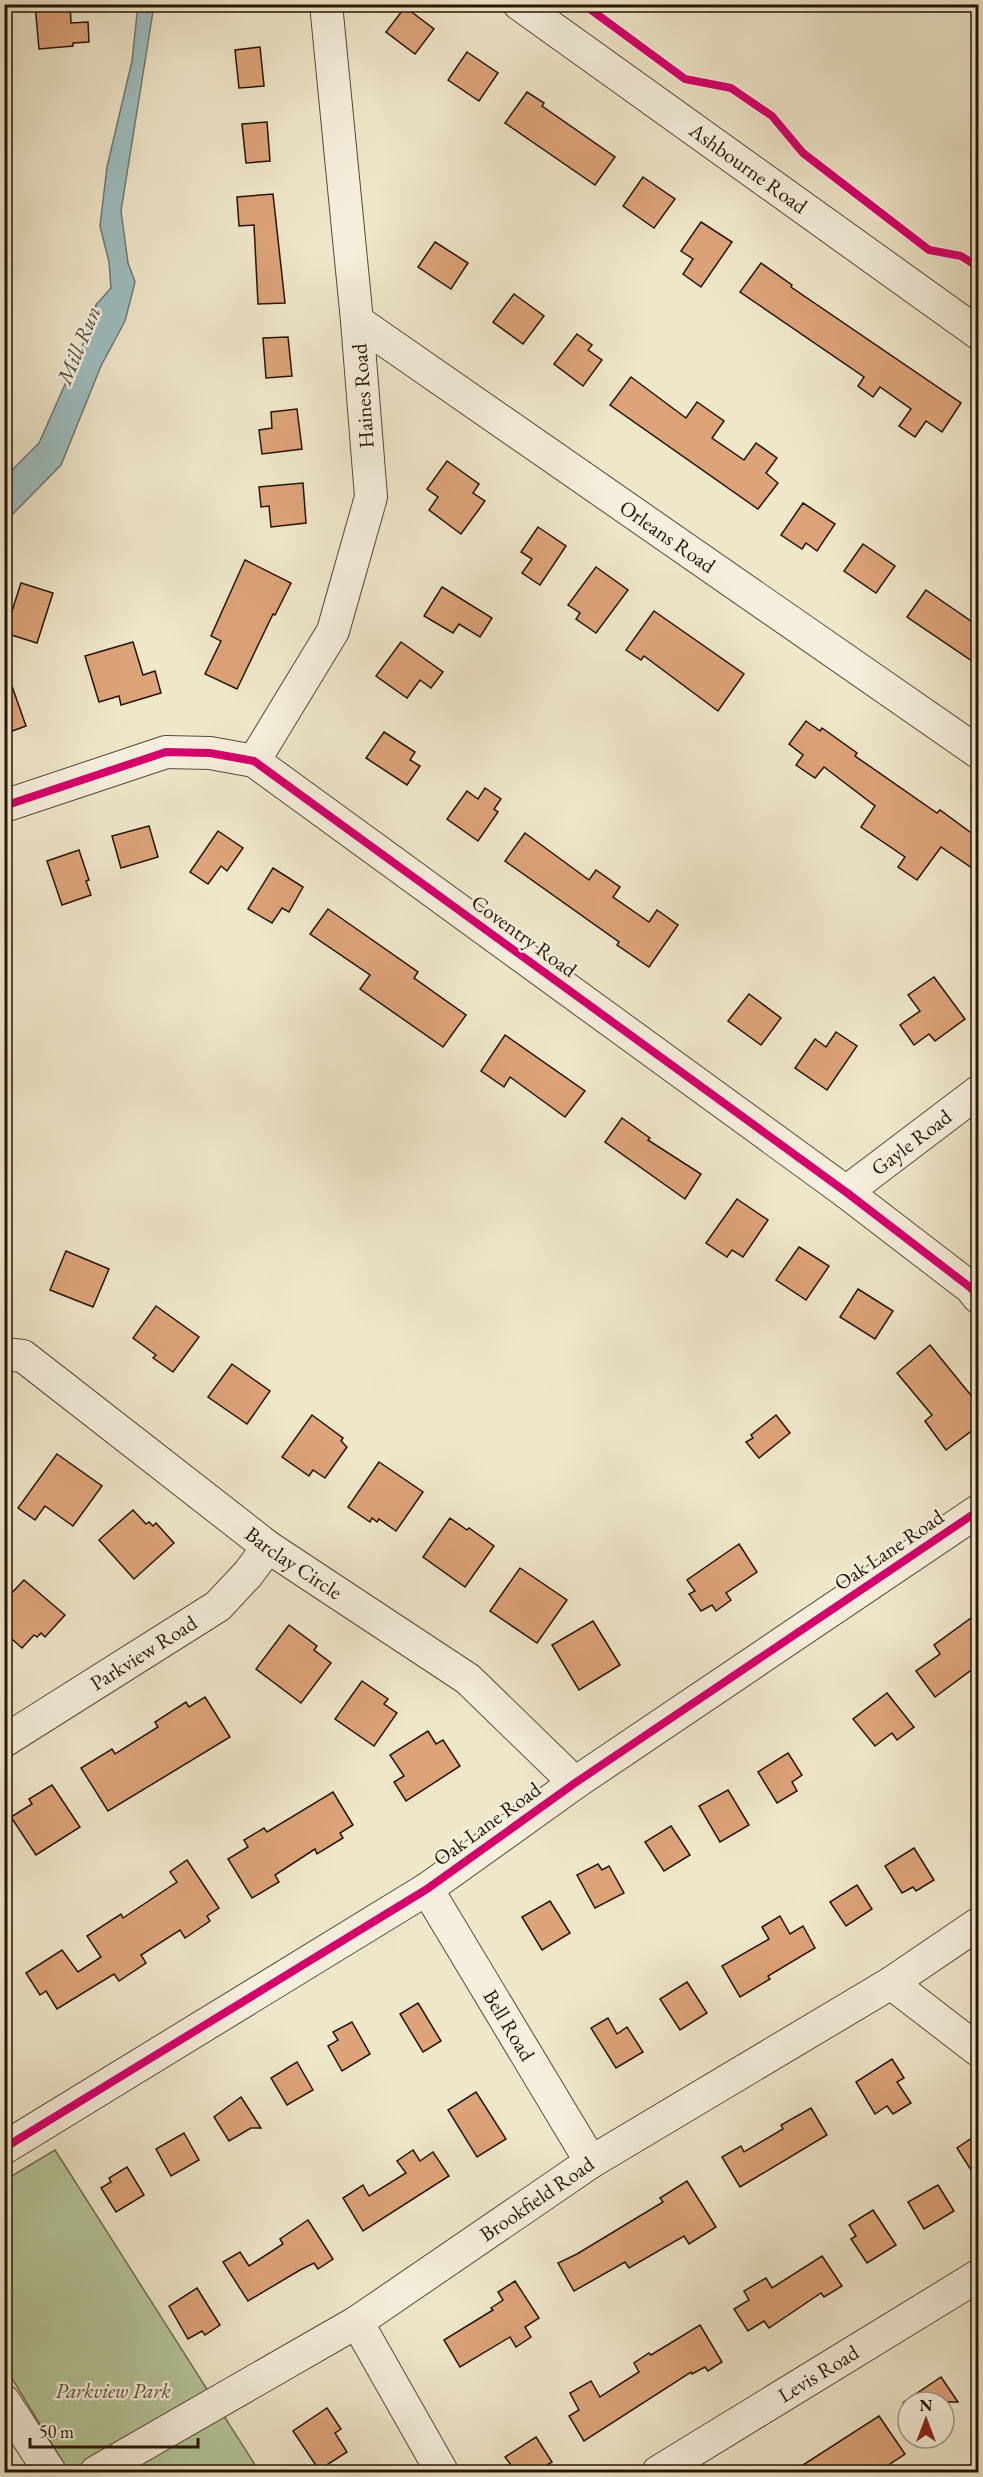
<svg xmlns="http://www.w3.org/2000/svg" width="983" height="2477" font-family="'EB Garamond',serif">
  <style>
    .green { fill: #b5c79a; stroke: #6d6e4f; stroke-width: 1.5 }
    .water { fill: #9dbec0; stroke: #6d7a75; stroke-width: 1.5 }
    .building { fill: #dda379; stroke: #251404; stroke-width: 1.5 }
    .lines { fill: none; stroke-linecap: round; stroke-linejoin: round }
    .minor-casing { stroke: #584936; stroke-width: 34 }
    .minor { stroke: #f5efdd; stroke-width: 32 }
    .cycleway-casing { stroke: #f5efdd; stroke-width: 11 }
    .cycleway { stroke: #d6006c; stroke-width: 8 }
    .labels { text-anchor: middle; stroke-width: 5; stroke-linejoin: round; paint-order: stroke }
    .street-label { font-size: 21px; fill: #251404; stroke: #f5efdd }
    .park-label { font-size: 21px; font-style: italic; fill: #575338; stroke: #f5efdd }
    .water-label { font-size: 22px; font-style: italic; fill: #4f5046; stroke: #f5efdd }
  </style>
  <rect width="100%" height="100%" fill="#efe7ca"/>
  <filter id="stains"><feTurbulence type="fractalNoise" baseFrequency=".00333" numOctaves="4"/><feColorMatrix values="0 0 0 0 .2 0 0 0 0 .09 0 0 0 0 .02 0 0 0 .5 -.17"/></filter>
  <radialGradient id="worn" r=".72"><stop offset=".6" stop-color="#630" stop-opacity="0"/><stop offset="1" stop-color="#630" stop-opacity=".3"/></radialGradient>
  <path class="green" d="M55,2150l202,318 2,4h-190l-64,-105v-187z"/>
  <path class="water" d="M138,5h16l-33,206 7,52 7,19 -10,39 -24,45 -40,99 -56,57v-48l8,-5 26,-26 47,-106 10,-32 15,-17 -2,-26 -9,-36 7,-59 25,-106z"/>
  <g class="building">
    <path d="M35,4h35l1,19 17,-1 1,20 -16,1v3l-34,3z"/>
    <path d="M405,7l29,22 -19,25 -29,-22z"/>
    <path d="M260,47l4,39 -25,2 -4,-38z"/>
    <path d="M467,52l31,21 -19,28 -31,-21z"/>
    <path d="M527,92l17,11 -2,3 73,51 -20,28 -90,-62z"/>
    <path d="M267,122l3,39 -24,2 -4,-39z"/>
    <path d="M643,177l32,22 -21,29 -31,-22z"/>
    <path d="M273,194l12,109 -27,1 -4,-79 -15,1 -2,-29z"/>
    <path d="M701,222l31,20 -31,45 -18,-13 10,-15 -12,-8z"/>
    <path d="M435,242l33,21 -17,26 -33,-22z"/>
    <path d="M761,263l31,22 -1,2 170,116 -19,29 -16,-11 -11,16 -16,-11 12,-17 -31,-22 -7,10 -15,-11 6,-9 -124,-85z"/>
    <path d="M514,294l30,22 -21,28 -30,-22z"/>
    <path d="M577,334l15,11 -4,5 14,10 -19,26 -29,-22z"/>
    <path d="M288,337l4,39 -26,2 -3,-40z"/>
    <path d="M631,377l55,41 11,-16 27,19 -12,17 32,22 12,-17 21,15 -11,15 12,10 -20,26 -148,-104z"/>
    <path d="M297,409l5,40 -40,5 -3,-24 13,-2 -1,-16z"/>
    <path d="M447,461l32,23 -6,9 12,8 -24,33 -32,-24 9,-13 -11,-8z"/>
    <path d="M303,483l3,40 -35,4 -2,-21 -8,1 -2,-20z"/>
    <path d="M803,503l32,21 -18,27 -11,-8 -4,6 -21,-14z"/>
    <path d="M538,527l28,19 -26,39 -18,-12 10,-14 -11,-7z"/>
    <path d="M863,544l32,22 -19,27 -32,-22z"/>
    <path d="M245,560l46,23 -16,32 -2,-1 -36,75 -32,-15 16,-33 -10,-5z"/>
    <path d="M596,567l32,23 -32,43 -20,-14 4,-6 -12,-8z"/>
    <path d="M21,583l32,10 -16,50 -32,-10z"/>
    <path d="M442,587l50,31 -12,19 -21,-13 -6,9 -29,-17z"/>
    <path d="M926,590l52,36v39l-71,-48z"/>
    <path d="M654,611l90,63 -26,37 -74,-55 -3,4 -15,-10z"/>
    <path d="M133,642l10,33 12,-4 6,22 -40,12 -2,-9 -20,6 -14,-46z"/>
    <path d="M401,642l42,30 -12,16 -11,-8 -13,18 -31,-22z"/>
    <path d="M4,672h3l19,54 -22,8z"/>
    <path d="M806,721l14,10 2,-3 35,25 -2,3 82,57 3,-3 38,28v34l-37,-25 -24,33 -19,-13 7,-10 -44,-30 14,-21 -51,-39 -9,11 -19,-13 7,-10 -14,-11z"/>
    <path d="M384,732l31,20 -5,8 10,6 -13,19 -41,-27z"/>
    <path d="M485,788l16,11 -7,10 4,3 -20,29 -31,-22 20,-28 11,8z"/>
    <path d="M149,826l9,31 -37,11 -9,-32z"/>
    <path d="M218,831l25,17 -16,23 -6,-5 -13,18 -18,-12z"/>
    <path d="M525,833l64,47 7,-10 24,17 -7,10 36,25 8,-12 21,15 -29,42 -32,-22 2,-3 -114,-81z"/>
    <path d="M79,850l10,30 -3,1 5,14 -29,10 -15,-44z"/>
    <path d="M273,868l30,19 -14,25 -7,-4 -10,15 -24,-14z"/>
    <path d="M328,909l90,63 -4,6 52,37 -23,32 -83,-58 10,-14 -60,-41z"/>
    <path d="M934,977l31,42 -30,22 -6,-7 -15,11 -14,-20 20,-14 -12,-16z"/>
    <path d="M749,994l32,24 -20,27 -33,-24z"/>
    <path d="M836,1032l21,14 -30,44 -32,-22 20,-29 11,8z"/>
    <path d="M505,1035l80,56 -20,26 -55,-40 -6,10 -23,-16z"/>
    <path d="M622,1118l28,20 -2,2 53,34 -16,25 -80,-57z"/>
    <path d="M737,1199l31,21 -25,37 -11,-7 -5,7 -21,-14z"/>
    <path d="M799,1247l30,19 -23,34 -30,-20z"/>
    <path d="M66,1251l43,18 -16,38 -43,-17z"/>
    <path d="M858,1289l35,22 -18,28 -35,-22z"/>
    <path d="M156,1306l43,31 -26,35 -20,-14 3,-3 -23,-17z"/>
    <path d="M930,1345l48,59v22l-32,24 -21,-29 7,-6 -35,-42z"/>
    <path d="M232,1364l38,27 -23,33 -39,-27z"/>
    <path d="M312,1415l31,23 -2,3 6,6 -22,31 -12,-8 -4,6 -27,-19z"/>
    <path d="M776,1415l14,18 -31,25 -13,-16 7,-4 -2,-3z"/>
    <path d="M57,1454l45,32 -29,40 -28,-20 -10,14 -17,-12z"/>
    <path d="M379,1462l44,30 -27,39 -17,-12 -2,3 -5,-4 -2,4 -22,-15z"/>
    <path d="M133,1510l13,14 3,-2 4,4 3,-3 18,20 -40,36 -35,-39z"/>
    <path d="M450,1518l17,12 2,-2 25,18 -29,41 -42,-30z"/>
    <path d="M739,1544l18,28 -31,21 5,7 -15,11 -4,-6 -11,6 -12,-17 6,-3 -8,-11z"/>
    <path d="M520,1568l47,32 -30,43 -47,-32z"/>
    <path d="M24,1580l41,35 -20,22 -4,-4 -4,4 -3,-2 -12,13 -18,-16v-31z"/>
    <path d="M978,1613v52l-43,32 -19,-26 24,-17 -6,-9z"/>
    <path d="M593,1621l27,44 -41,25 -27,-45z"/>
    <path d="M289,1625l28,21 -3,4 17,13 -30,40 -45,-34z"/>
    <path d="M362,1681l26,18 -4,5 13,9 -23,33 -39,-27z"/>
    <path d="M887,1693l27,34 -17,13 -5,-7 -17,13 -22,-27z"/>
    <path d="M205,1697l25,40 -122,74 -27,-43 31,-19 3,5 43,-27 -3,-5 31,-20 3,5z"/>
    <path d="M428,1731l8,13 7,-4 17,26 -54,35 -12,-19 10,-6 -14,-21z"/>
    <path d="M788,1753l14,22 -10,7 5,9 -20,12 -19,-31z"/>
    <path d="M52,1785l28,42 -44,28 -25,-38 21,-13 -3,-5z"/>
    <path d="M728,1790l21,35 -29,17 -21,-36z"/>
    <path d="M333,1792l20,33 -13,8 3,5 -26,16 -2,-5 -40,26 4,7 -27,16 -24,-39 20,-12 -4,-7 20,-12 3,4z"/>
    <path d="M671,1826l19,29 -26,16 -19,-29z"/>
    <path d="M914,1848l20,32 -18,11 -3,-4 -11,6 -17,-27z"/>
    <path d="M187,1860l32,48 -12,8 3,5 -25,17 -5,-8 -39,25 5,8 -27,18 -5,-7 -57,35 -11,-18 -6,4 -14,-22 36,-23 16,22 23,-15 -14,-21 34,-22 2,4 54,-36 -7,-10z"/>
    <path d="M598,1864l4,6 7,-4 15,27 -29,15 -18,-33z"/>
    <path d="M857,1885l15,24 -26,17 -16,-24z"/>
    <path d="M550,1901l20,32 -28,17 -20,-33z"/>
    <path d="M780,1916l10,18 13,-8 12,22 -47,28 2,3 -30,18 -18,-31 47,-27 -7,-12z"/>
    <path d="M687,1982l20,31 -27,17 -20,-31z"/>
    <path d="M418,2003l23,38 -18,11 -23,-38z"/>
    <path d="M608,2018l9,16 10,-7 16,25 -27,16 -25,-40z"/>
    <path d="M352,2022l18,32 -28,17 -14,-25 10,-6 -5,-8z"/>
    <path d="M892,2059l12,19 -7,4 14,21 -18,11 -6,-8 -12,8 -19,-32z"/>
    <path d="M297,2062l16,28 -26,15 -16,-27z"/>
    <path d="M476,2092l30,47 -29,18 -29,-47z"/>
    <path d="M241,2097l20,31h-10l-22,13 -15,-24z"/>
    <path d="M811,2108l16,27 -87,52 -18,-30 19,-11 3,6 39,-23 -2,-4z"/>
    <path d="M184,2133l15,27 -28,16 -15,-27z"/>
    <path d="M978,2134v47l-21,-33z"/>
    <path d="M413,2150l7,11 13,-9 16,24 -86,55 -20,-33 20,-13 6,11 37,-23 -9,-12z"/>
    <path d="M127,2167l17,28 -28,17 -15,-24 10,-6 -2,-4z"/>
    <path d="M687,2181l29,46 -27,17 -5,-8 -55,32 -4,-6 -51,29 -16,-28 19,-9 86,-52 -3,-4z"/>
    <path d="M938,2185l16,26 -30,18 -16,-27z"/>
    <path d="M873,2210l23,35 -29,18 -16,-24 5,-3 -7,-11z"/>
    <path d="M308,2220l25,39 -15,10 -4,-6 -14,7 -52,31 -25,-39 17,-10 9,14 34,-22 -3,-5z"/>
    <path d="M822,2256l20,30 -18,11 -3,-4 -52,35 -5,-7 -16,10 -14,-22 15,-9 -5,-9 22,-13 6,10z"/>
    <path d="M515,2281l24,37 -14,9 6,10 -15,10 -6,-10 -50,30 -16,-27 49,-30 -2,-2 12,-8 -5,-8z"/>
    <path d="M197,2288l23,37 -15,10 -3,-4 -14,8 -19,-33z"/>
    <path d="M700,2325l22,37 -14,9 -3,-4 -13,7 -1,-2 -107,69 -15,-25 10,-6 -9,-17 21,-12 9,16 39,-25 -5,-9 15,-10 2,2z"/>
    <path d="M941,2377l17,25h-54z"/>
    <path d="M327,2408l14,21 -6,4 12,19 -28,18 -26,-39z"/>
    <path d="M879,2416l26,38 -27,18h-86z"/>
    <path d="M536,2437l16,25 -16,10h-20l-11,-15z"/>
  </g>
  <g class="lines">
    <defs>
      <g id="minor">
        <path id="s1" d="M519,4l459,329"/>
        <path id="s2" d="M357,321l621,431"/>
        <path d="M254,761l79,-130 38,-134 -14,-176 -31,-317"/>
        <path d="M4,806l162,-54 44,1 44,8 592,431 125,96 7,9"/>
        <path id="s3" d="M846,1192l132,-100"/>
        <path id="s4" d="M4,1354l19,2 245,191 200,132 107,104"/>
        <path id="s5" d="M4,1741l214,-135 30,-32 20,-27"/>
        <path id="s6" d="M427,1889l164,273"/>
        <path d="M891,1983l87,67"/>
        <path d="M4,2148l423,-259 148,-106 403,-272"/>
        <path d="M357,2322l85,150"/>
        <path d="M4,2401l46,71"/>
        <path id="s7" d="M96,2472l261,-150 234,-160 300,-179 87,-59"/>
        <path id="s8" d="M658,2472l320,-196"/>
      </g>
    </defs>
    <use href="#minor" class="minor-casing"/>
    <use href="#minor" class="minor"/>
    <defs>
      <g id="cycleway">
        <path d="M583,4l102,75 46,9 41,28 31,37 126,97 32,6 17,11"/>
        <path d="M4,806l162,-54 44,1 44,8 592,431 125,96 7,9"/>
        <path d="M4,2148l423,-259 148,-106 403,-272"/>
      </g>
    </defs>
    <use href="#cycleway" class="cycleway-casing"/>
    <use href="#cycleway" class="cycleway"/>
  </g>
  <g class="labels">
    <g class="street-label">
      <text dy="7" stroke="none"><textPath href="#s1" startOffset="282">Ashbourne Road</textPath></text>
      <text transform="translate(363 396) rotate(-94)" y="7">Haines Road</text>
      <text dy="7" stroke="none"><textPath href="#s2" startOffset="378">Orleans Road</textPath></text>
      <text transform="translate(524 936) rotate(36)" y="7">Coventry Road</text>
      <text dy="7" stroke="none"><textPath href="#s3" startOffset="82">Gayle Road</textPath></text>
      <text transform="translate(889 1550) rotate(-34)" y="7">Oak Lane Road</text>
      <text dy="7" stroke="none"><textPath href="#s4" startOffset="360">Barclay Circle</textPath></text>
      <text dy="7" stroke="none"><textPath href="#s5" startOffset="165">Parkview Road</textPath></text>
      <text transform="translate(487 1824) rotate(-36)" y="7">Oak Lane Road</text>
      <text dy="7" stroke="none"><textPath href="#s6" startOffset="159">Bell Road</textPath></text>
      <text dy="7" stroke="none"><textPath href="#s7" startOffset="519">Brookfield Road</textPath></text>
      <text dy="7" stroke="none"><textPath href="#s8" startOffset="188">Levis Road</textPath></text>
    </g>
    <g class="park-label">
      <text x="113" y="2398">Parkview Park</text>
    </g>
    <g class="water-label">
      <text transform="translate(78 345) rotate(-68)" y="8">Mill Run</text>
    </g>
  </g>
  <rect width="983" height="2477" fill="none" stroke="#efe7ca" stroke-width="24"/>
  <rect x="6" y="6" width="971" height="2465" fill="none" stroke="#251404" stroke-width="3"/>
  <rect x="12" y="12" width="959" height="2453" fill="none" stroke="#251404" stroke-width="1.5"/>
  <g transform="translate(926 2420)"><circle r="28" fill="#f5efdd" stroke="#a29786" stroke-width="1.5"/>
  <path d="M0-4.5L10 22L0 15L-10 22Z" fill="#8f2418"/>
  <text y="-9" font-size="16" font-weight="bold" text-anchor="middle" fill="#251404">N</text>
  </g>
  <path d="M30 2438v9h168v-9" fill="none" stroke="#251404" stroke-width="3"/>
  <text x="39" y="2438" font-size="18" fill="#251404" stroke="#f5efdd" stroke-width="4.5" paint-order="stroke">50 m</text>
  <rect width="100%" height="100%" filter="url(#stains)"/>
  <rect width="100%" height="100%" fill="url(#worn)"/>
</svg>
